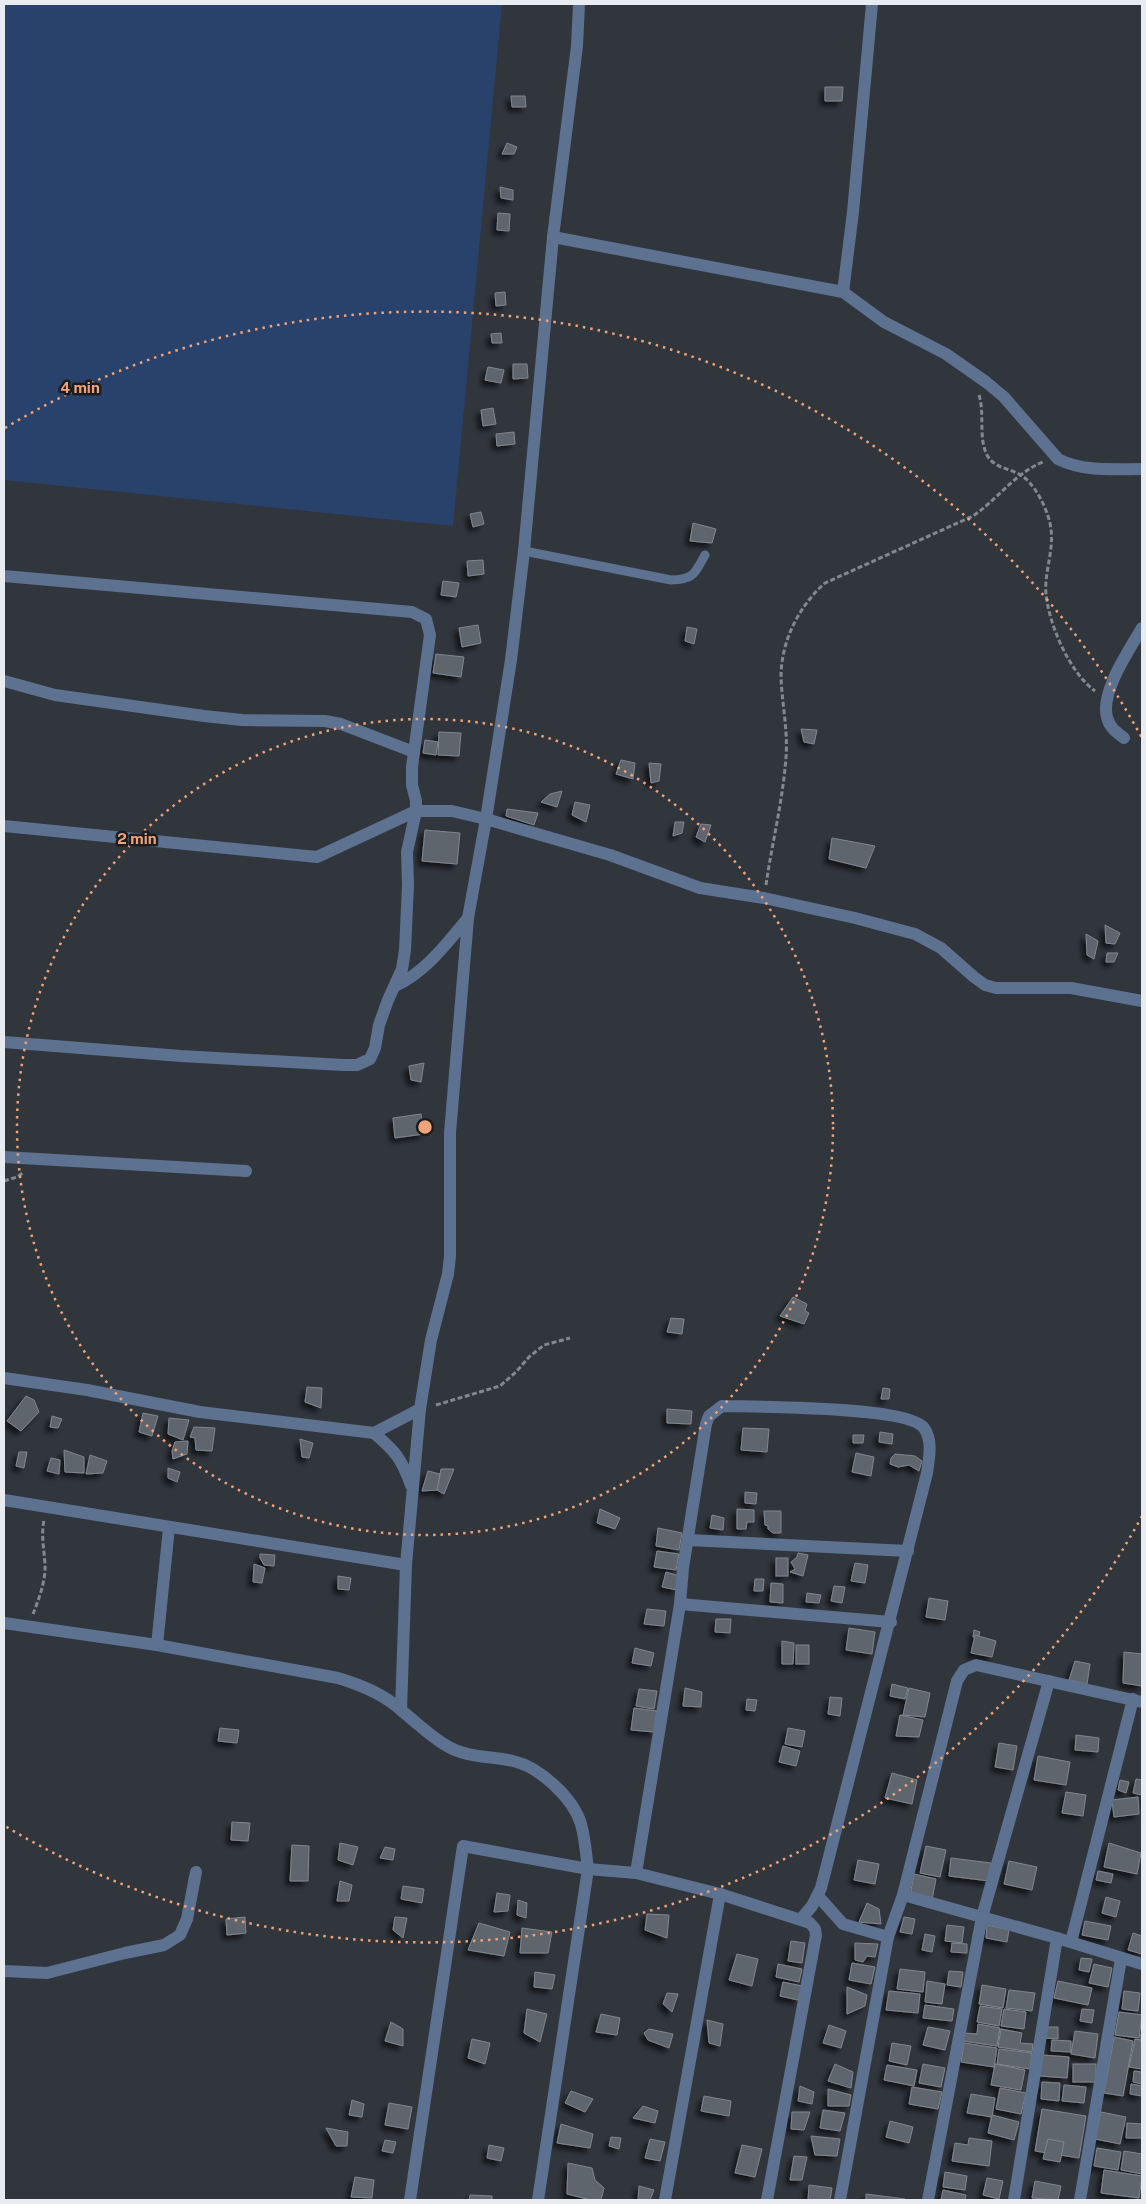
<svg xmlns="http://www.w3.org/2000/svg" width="1146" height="2204" font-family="'Public Sans',sans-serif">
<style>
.green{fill:#29426b}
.building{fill:#5f656d;stroke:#80868e;filter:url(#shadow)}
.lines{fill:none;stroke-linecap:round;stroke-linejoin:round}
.path{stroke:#84888e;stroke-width:3;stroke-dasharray:5 2.5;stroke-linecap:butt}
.lane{stroke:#5d7191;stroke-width:9}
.street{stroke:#5d7191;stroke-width:12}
.ring{fill:none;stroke:#f0a378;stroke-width:2.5;stroke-dasharray:2.5 5}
.centre{fill:#f0a378;stroke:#1b1d20;stroke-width:2.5}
.ring-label{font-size:15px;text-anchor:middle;font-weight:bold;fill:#f0a378;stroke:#1b1d20;stroke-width:5;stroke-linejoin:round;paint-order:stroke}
</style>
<defs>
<filter id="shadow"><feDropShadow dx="-4.5" dy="4.5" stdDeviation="2.5" flood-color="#0009"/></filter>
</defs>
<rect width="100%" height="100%" fill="#31363d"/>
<path class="green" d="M4,4H502L453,526L4,480Z"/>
<g class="building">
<path d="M825,87H843L842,101H825Z"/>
<path d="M511,96H525L526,107H512Z"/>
<path d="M507,143L517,147L514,154H502Z"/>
<path d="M500,187L513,190V200L501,198Z"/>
<path d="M498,213L510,214L509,231L497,230Z"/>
<path d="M505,292L506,305L496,306L495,293Z"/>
<path d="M501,333L502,343H492L491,334Z"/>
<path d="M513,364H527L528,378L513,379Z"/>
<path d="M488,367L504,370L501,383L485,380Z"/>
<path d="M493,408L496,424L483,426L481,410Z"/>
<path d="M514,432L515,444L497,446L496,434Z"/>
<path d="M481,512L484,524L473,527L470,514Z"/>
<path d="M693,523L716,529L712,543L690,541Z"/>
<path d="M483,560L484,574L468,576L467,561Z"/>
<path d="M443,581L459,583L456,597L441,595Z"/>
<path d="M478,625L481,643L462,647L459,628Z"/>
<path d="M687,627L697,629L694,644L685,641Z"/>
<path d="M436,654L464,657L461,677L433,673Z"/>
<path d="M801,729L817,730L814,744L804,742Z"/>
<path d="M439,732L461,733L459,756L438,755Z"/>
<path d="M425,740L438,742L436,755L423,753Z"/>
<path d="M621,760L635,763L633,779L616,774Z"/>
<path d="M649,763L661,764L659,781L651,783Z"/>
<path d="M562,791L557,807L541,802L550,794Z"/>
<path d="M575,802L590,805L586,822L572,815Z"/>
<path d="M507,809L538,813L534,825L506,816Z"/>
<path d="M675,822H684L682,833L673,836Z"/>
<path d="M701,824L711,825L705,842L696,837Z"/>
<path d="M425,830L460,833L457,864L422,861Z"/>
<path d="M832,838L875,846L866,868L829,859Z"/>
<path d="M1105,925L1120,933L1115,944L1106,943Z"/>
<path d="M1086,934L1098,941L1094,959L1087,955Z"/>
<path d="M1107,953H1118L1114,962H1106Z"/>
<path d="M424,1063L421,1082L411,1080L409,1066Z"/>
<path d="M421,1114L424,1134L395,1138L393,1118Z"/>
<path d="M793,1297L807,1304L805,1311L809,1313L804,1324L780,1316Z"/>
<path d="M671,1318L684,1319L682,1334L667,1332Z"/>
<path d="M307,1387L322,1388L321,1408L305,1402Z"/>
<path d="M883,1388L890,1389L889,1399H881Z"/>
<path d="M26,1396L34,1400L39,1412L21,1431L7,1421Z"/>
<path d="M667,1409L692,1411L691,1424L667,1423Z"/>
<path d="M143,1413L158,1416L152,1436L139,1432Z"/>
<path d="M52,1416L62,1419L58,1428L50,1427Z"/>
<path d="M169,1418L189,1420L183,1440L168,1434Z"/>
<path d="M194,1427L215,1428L212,1451L196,1450L195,1438L190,1437Z"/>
<path d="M743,1428L769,1429L767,1452L741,1450Z"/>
<path d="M880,1432L893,1434L892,1444L879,1442Z"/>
<path d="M853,1435H864L863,1443H853Z"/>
<path d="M300,1439L313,1443L309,1458L302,1457Z"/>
<path d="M188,1441L187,1454L173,1459L172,1451L175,1442Z"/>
<path d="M64,1450L84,1457V1473L65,1472Z"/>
<path d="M19,1452H27L24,1468L16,1466Z"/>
<path d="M856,1453L874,1457L871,1476L852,1472Z"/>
<path d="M895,1454L915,1456L922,1461L919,1471L909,1465L898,1467L890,1464L891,1458Z"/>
<path d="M90,1455L107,1461L103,1473L86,1474Z"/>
<path d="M51,1458L60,1460L59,1474L47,1471Z"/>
<path d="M168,1468L180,1472L177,1482L168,1478Z"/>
<path d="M441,1469H454L444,1494L437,1490Z"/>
<path d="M428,1471L440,1474L437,1490L422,1491Z"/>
<path d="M745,1492L757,1493L756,1504L745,1503Z"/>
<path d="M600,1509L620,1518L615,1529L597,1523Z"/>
<path d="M737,1509L754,1510V1522H747L746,1529H737Z"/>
<path d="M764,1511H781V1533H773L768,1529V1526L765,1525Z"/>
<path d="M712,1515L724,1518L723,1530L710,1528Z"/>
<path d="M658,1528L682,1533L679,1550L656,1546Z"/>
<path d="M657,1551L679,1554L676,1570L654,1567Z"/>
<path d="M798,1553L808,1555L803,1576L790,1572L795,1569L791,1562L797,1557Z"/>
<path d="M260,1554L275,1555L274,1566L264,1565L260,1558Z"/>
<rect x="776" y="1558" width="12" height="18"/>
<path d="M855,1563L868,1565L865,1583L851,1581Z"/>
<path d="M254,1564L265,1568L262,1583L253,1582Z"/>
<path d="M666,1572L680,1576L677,1590L662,1587Z"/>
<path d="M338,1576L351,1578L349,1590L338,1589Z"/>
<path d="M755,1579H764L763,1591H754Z"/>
<path d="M771,1583L783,1584V1603L770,1602Z"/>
<path d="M834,1586L845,1587L842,1603L831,1601Z"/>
<path d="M807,1593L821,1595L819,1603L806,1602Z"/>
<path d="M929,1598L948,1601L945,1620L926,1617Z"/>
<path d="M647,1609L666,1611L664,1626L644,1624Z"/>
<path d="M716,1619H731L730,1633L715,1632Z"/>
<path d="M849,1628L875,1632L872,1654L846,1650Z"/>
<path d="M974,1630L980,1632L978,1638L973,1637Z"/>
<path d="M975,1635L996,1641L992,1657L971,1653Z"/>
<path d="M782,1641L794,1643L793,1664H782Z"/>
<rect x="796" y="1645" width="13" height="19"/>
<path d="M635,1648L654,1653L651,1666L632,1663Z"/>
<path d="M1124,1652L1142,1654V1686L1123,1683Z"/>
<path d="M1075,1661L1090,1664L1087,1684L1069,1680Z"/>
<path d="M892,1684L908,1688L905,1699L890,1696Z"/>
<path d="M685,1688L702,1692L701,1707L683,1706Z"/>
<path d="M909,1688L930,1693L925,1717L903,1715Z"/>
<path d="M639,1689L657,1691L654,1709L636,1706Z"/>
<path d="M830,1697L842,1698L840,1716L828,1714Z"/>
<path d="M747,1699L757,1700L755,1711L746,1710Z"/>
<path d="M634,1708L657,1711L654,1732L631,1730Z"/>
<path d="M900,1715L923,1720L919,1737L896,1736Z"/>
<path d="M220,1728L239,1730L237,1743L218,1741Z"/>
<path d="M788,1728L805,1731L802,1747L785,1744Z"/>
<path d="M1076,1735L1099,1738L1098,1752L1075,1750Z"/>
<path d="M999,1743L1017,1746L1013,1770L995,1767Z"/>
<path d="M783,1746L800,1751L796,1766L779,1762Z"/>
<path d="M1038,1756L1070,1762L1066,1785L1034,1780Z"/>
<path d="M892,1773L917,1780L912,1804L885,1798Z"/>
<path d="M1136,1779L1142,1780V1795L1133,1793Z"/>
<path d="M1120,1780L1129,1782L1126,1793L1118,1790Z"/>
<path d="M1066,1792L1086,1795L1083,1816L1062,1813Z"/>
<path d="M1138,1797L1139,1814L1114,1817L1112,1800Z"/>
<path d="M232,1822L250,1823L248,1841L231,1840Z"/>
<path d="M340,1843L358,1847L353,1865L338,1860Z"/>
<path d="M1109,1843L1141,1853L1137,1874L1104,1867Z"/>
<path d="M292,1845L309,1846L308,1881H290Z"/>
<path d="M926,1846L946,1850L940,1877L920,1873Z"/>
<path d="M385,1847L395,1849L393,1860L380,1858Z"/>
<path d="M951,1858L991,1863L989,1881L949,1876Z"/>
<path d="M858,1860L879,1864L875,1884L854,1880Z"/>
<path d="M1009,1861L1037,1867L1032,1890L1004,1884Z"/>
<path d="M1098,1871L1113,1874L1111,1883L1096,1880Z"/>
<path d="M914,1874L936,1879L932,1900L910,1896Z"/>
<path d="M340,1881L352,1885L349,1901H337Z"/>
<path d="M403,1886L424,1889L422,1903L401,1899Z"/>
<path d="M497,1893L510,1895L508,1911L494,1912Z"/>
<path d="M1106,1897L1120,1901L1116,1917L1102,1913Z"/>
<path d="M518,1900L527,1903L526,1918L517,1915Z"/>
<path d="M867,1903L879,1909L881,1924L859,1922Z"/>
<path d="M647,1914L669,1915L667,1938L645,1930Z"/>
<path d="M245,1917L246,1933L227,1935L226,1919Z"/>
<path d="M395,1917L407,1918L403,1938L393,1930Z"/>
<path d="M904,1917L915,1919L912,1934L900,1932Z"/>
<path d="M1085,1921L1111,1926L1108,1940L1082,1935Z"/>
<path d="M479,1923L510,1932L504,1956L468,1950Z"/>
<path d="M947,1925L964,1927L962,1943L945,1941Z"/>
<path d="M987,1925L1009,1930L1007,1942L986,1938Z"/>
<path d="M522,1928L552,1932L548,1953H520Z"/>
<path d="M1133,1933L1142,1936V1954L1128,1950Z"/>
<path d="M925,1934L935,1936L932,1952L922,1950Z"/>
<path d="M791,1941L805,1943L802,1963L788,1961Z"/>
<path d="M855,1943L878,1944L875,1957L867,1956L863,1962L855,1960Z"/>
<path d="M952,1943L967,1944V1953L951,1952Z"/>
<path d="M737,1954L758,1959L752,1986L729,1980Z"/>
<path d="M1081,1958L1092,1959L1089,1972L1079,1970Z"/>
<path d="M852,1963L875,1967L871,1984L849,1980Z"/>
<path d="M778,1964L802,1969L799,1982L776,1977Z"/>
<path d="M1094,1964L1112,1968L1108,1987L1089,1983Z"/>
<path d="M900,1969L925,1972L923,1992L897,1989Z"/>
<path d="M949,1971L963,1972L961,1987L947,1985Z"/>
<path d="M535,1972L555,1975L552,1989L534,1987Z"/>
<path d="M927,1981L945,1984L942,2004L925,2002Z"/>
<path d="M1058,1981L1092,1988L1088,2005L1054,1998Z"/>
<path d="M783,1982L802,1986L798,2000L780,1996Z"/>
<path d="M982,1985L1006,1989L1003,2008L979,2004Z"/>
<path d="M847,1987L867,1995L865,2006L847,2014Z"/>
<path d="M1009,1990L1035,1993L1032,2011L1006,2008Z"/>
<path d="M889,1991L920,1994L918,2013L886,2010Z"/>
<path d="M1124,1991L1140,1993L1138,2011L1122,2009Z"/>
<path d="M667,1993L678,1994L672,2012L663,2004Z"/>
<path d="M925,2005L954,2009L952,2021L923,2018Z"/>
<path d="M980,2006L1002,2009L999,2026L977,2022Z"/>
<path d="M527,2009L547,2014L540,2042L524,2033Z"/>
<path d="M1004,2009L1026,2012L1024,2029L1001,2026Z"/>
<path d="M1082,2009L1094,2010L1092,2023L1080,2021Z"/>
<path d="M1119,2012L1142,2015L1139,2038L1115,2035Z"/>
<path d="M601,2014L620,2018L617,2035L596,2032Z"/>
<path d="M707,2020L723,2024L720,2046L709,2043Z"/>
<path d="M391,2022L403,2029V2046L385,2041Z"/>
<path d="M978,2024L1000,2028L997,2046L963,2041L964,2033L977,2034Z"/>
<path d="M829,2025L846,2031L841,2048L823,2043Z"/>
<path d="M928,2027L950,2031L945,2050L923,2045Z"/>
<path d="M1045,2027H1058V2039L1044,2038Z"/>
<path d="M649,2029L673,2034L669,2048L648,2040L644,2033Z"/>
<path d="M1001,2029L1022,2033L1020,2043L1033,2044L1032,2052L998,2047Z"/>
<path d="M1075,2031L1098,2034L1095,2058L1071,2054Z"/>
<path d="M1141,2034L1142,2069L1129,2067L1135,2039L1141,2040Z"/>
<path d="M1114,2037L1133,2041L1123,2096L1104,2093Z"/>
<path d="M472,2039L490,2043L485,2064L468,2058Z"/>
<path d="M1052,2040L1071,2041V2052L1051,2051Z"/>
<path d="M892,2043L911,2046L907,2065L889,2061Z"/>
<path d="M964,2043L997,2048L994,2067L961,2062Z"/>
<path d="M999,2049L1032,2053L1030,2069L997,2064Z"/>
<path d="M1042,2055L1069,2057L1067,2078L1040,2076Z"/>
<path d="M835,2064L853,2072L851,2088L828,2081Z"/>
<path d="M923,2064L945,2068L941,2087L919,2083Z"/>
<path d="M995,2064L1025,2070L1021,2090L991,2085Z"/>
<rect x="1073" y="2064" width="23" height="18"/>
<path d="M887,2065L917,2070L914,2086L884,2080Z"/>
<path d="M1134,2071L1142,2072V2084L1133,2082Z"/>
<path d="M1042,2082L1060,2083L1059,2101L1041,2099Z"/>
<path d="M1131,2084L1142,2086V2096L1130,2094Z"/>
<path d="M1064,2085L1086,2087L1084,2103L1062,2101Z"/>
<path d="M800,2086L814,2092L812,2104L798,2101Z"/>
<path d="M912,2087L942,2092L938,2109L909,2104Z"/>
<path d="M1000,2088L1026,2093L1021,2114L996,2109Z"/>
<path d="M828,2089L851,2095L849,2106H828Z"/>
<path d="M571,2091L593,2099L585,2112L565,2103Z"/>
<path d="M971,2094L995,2098L992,2117L967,2113Z"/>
<path d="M704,2096L731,2101L729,2116L701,2111Z"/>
<path d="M352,2100L364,2104L362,2117L349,2115Z"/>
<path d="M389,2103L412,2107L408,2129L385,2125Z"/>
<path d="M643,2106L658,2111L655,2123L633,2118Z"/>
<path d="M1042,2109L1086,2116L1079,2158L1035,2151Z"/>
<path d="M823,2110L845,2113L840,2131L820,2128Z"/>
<path d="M792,2112H810L804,2130L791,2129Z"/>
<path d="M1101,2112L1126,2117L1120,2144L1095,2139Z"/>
<path d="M992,2115L1019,2122L1014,2140L988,2133Z"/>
<path d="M890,2121L913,2127L909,2143L886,2137Z"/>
<path d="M1127,2123L1142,2124V2138H1126Z"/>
<path d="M561,2124L593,2134L590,2148L557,2143Z"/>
<path d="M326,2128L348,2132L347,2146H336Z"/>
<path d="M811,2136L840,2139L837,2156L815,2155Z"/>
<path d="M611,2137L621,2138L619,2149L609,2146Z"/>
<path d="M969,2138L992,2141L989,2166L952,2161L955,2143L968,2145Z"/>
<path d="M650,2139L665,2142L660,2161L645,2158Z"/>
<path d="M1048,2139L1064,2142L1060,2162L1043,2159Z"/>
<path d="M385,2140L396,2142L393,2153L382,2151Z"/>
<path d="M489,2145L504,2148L501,2161L487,2158Z"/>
<path d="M742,2145L762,2149L755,2177L735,2173Z"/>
<path d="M1097,2148L1121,2152L1118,2170L1094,2166Z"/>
<path d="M1124,2151L1142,2154V2174L1121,2170Z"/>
<path d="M794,2156L807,2157L802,2180H790Z"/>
<path d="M568,2163L592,2168L595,2180L604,2188L601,2200H591L567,2194Z"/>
<path d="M1104,2170L1142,2176L1139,2198L1101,2193Z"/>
<path d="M945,2172L967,2176L965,2190L943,2187Z"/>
<path d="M355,2177L374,2180L372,2198L351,2197Z"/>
<path d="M987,2178L1003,2181L999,2199L983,2195Z"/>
<path d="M1035,2181L1061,2186L1058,2200L1032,2198Z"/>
<path d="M809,2185L832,2188L830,2200H808Z"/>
<path d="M639,2186L654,2190L650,2200H638Z"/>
<path d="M943,2190L966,2195L965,2200H941Z"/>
<path d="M866,2194L905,2199V2200H866Z"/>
<path d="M470,2195L492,2196V2200H469Z"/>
</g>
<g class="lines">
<g class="path">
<path d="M979,395C985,414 978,437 987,455C994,468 1008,468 1019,474C1035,482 1049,512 1051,529C1054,551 1044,573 1046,594C1049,625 1070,673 1095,691"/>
<path d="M766,885C772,843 783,800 786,757C788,730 782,704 781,677C781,641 799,606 825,583L973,516C998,499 1015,473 1043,462"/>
<path d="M4,1181L17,1177L24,1172"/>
<path d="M436,1405L500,1386L516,1372L529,1357L544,1345L570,1338"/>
<path d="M33,1614C39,1599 46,1580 45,1564C44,1549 41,1535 44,1520"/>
</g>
<path class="lane" d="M524,551L671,580C694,580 695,573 705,555"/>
<g class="street">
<path d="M579,4L577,46L553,237L524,551L511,660L486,819L610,855L700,888L764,898L855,918L915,934L941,948L974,977L985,985L996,988H1071L1142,1001"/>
<path d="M553,237L843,292L884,322L946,354L986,382L1004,397L1058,459C1083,472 1114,469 1142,469"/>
<path d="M843,292L853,212L872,4"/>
<path d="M4,576L412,612L426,619L430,635L412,767V785L416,801V811L407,852L408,885L405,950L402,969L388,1000L379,1025L375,1048L370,1059L357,1065H343L181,1056L4,1042"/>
<path d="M4,681L55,695L204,716L242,720L325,721L341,724L414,752"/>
<path d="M1124,738C1116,732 1109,727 1107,717C1100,692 1130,649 1142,628"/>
<path d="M4,826L317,857L416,811H452L486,819L468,918L450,1133V1256L448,1274L431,1340L420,1409L406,1565L401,1710"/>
<path d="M395,986C426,972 447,943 468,918"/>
<path d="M4,1157L246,1171"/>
<path d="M4,1378L87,1390L200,1412L374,1433L420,1409"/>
<path d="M374,1433C396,1452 401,1458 411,1485"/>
<path d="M4,1500L406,1565"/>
<path d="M689,1540L908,1551"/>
<path d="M680,1604L891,1622"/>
<path d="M4,1623L157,1645L338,1678C361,1685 384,1694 402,1711C417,1723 430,1736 447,1746C467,1758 491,1756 513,1761C540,1767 573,1798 581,1824C585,1838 586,1854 588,1869L538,2200"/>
<path d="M157,1645L169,1528"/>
<path d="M636,1873L680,1604L683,1568L706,1424L709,1416L722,1406C756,1407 908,1406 924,1428C933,1440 929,1459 927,1473L821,1888L812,1906L801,1919"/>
<path d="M903,1895L1057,1938L1142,1964"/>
<path d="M818,1896L843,1924L888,1937"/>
<path d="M1071,1942L1133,1699"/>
<path d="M4,1971L47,1973L125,1953L164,1945L180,1935L187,1919L196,1872"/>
<path d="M410,2200L463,1846L588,1869L636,1873L720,1894L810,1923L815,1929L816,1935L767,2200"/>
<path d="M665,2200L720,1894"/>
<path d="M840,2200L888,1937L903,1895L957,1681L964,1670L976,1665L1142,1702"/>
<path d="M928,2200L982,1917L1049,1681"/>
<path d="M1014,2200L1057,1938"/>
<path d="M1080,2200L1121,1959"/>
</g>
</g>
<g class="ring">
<circle cx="425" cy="1127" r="408"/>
<path d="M1142 1516A816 816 0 0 1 5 1826M5 428A816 816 0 0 1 1142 738"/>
</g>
<circle cx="425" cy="1127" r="8" class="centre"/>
<g class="ring-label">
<text x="80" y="393">4 min</text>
<text x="137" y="844">2 min</text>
</g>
<rect width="1146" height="2204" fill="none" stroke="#e8ebf0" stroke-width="10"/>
</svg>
